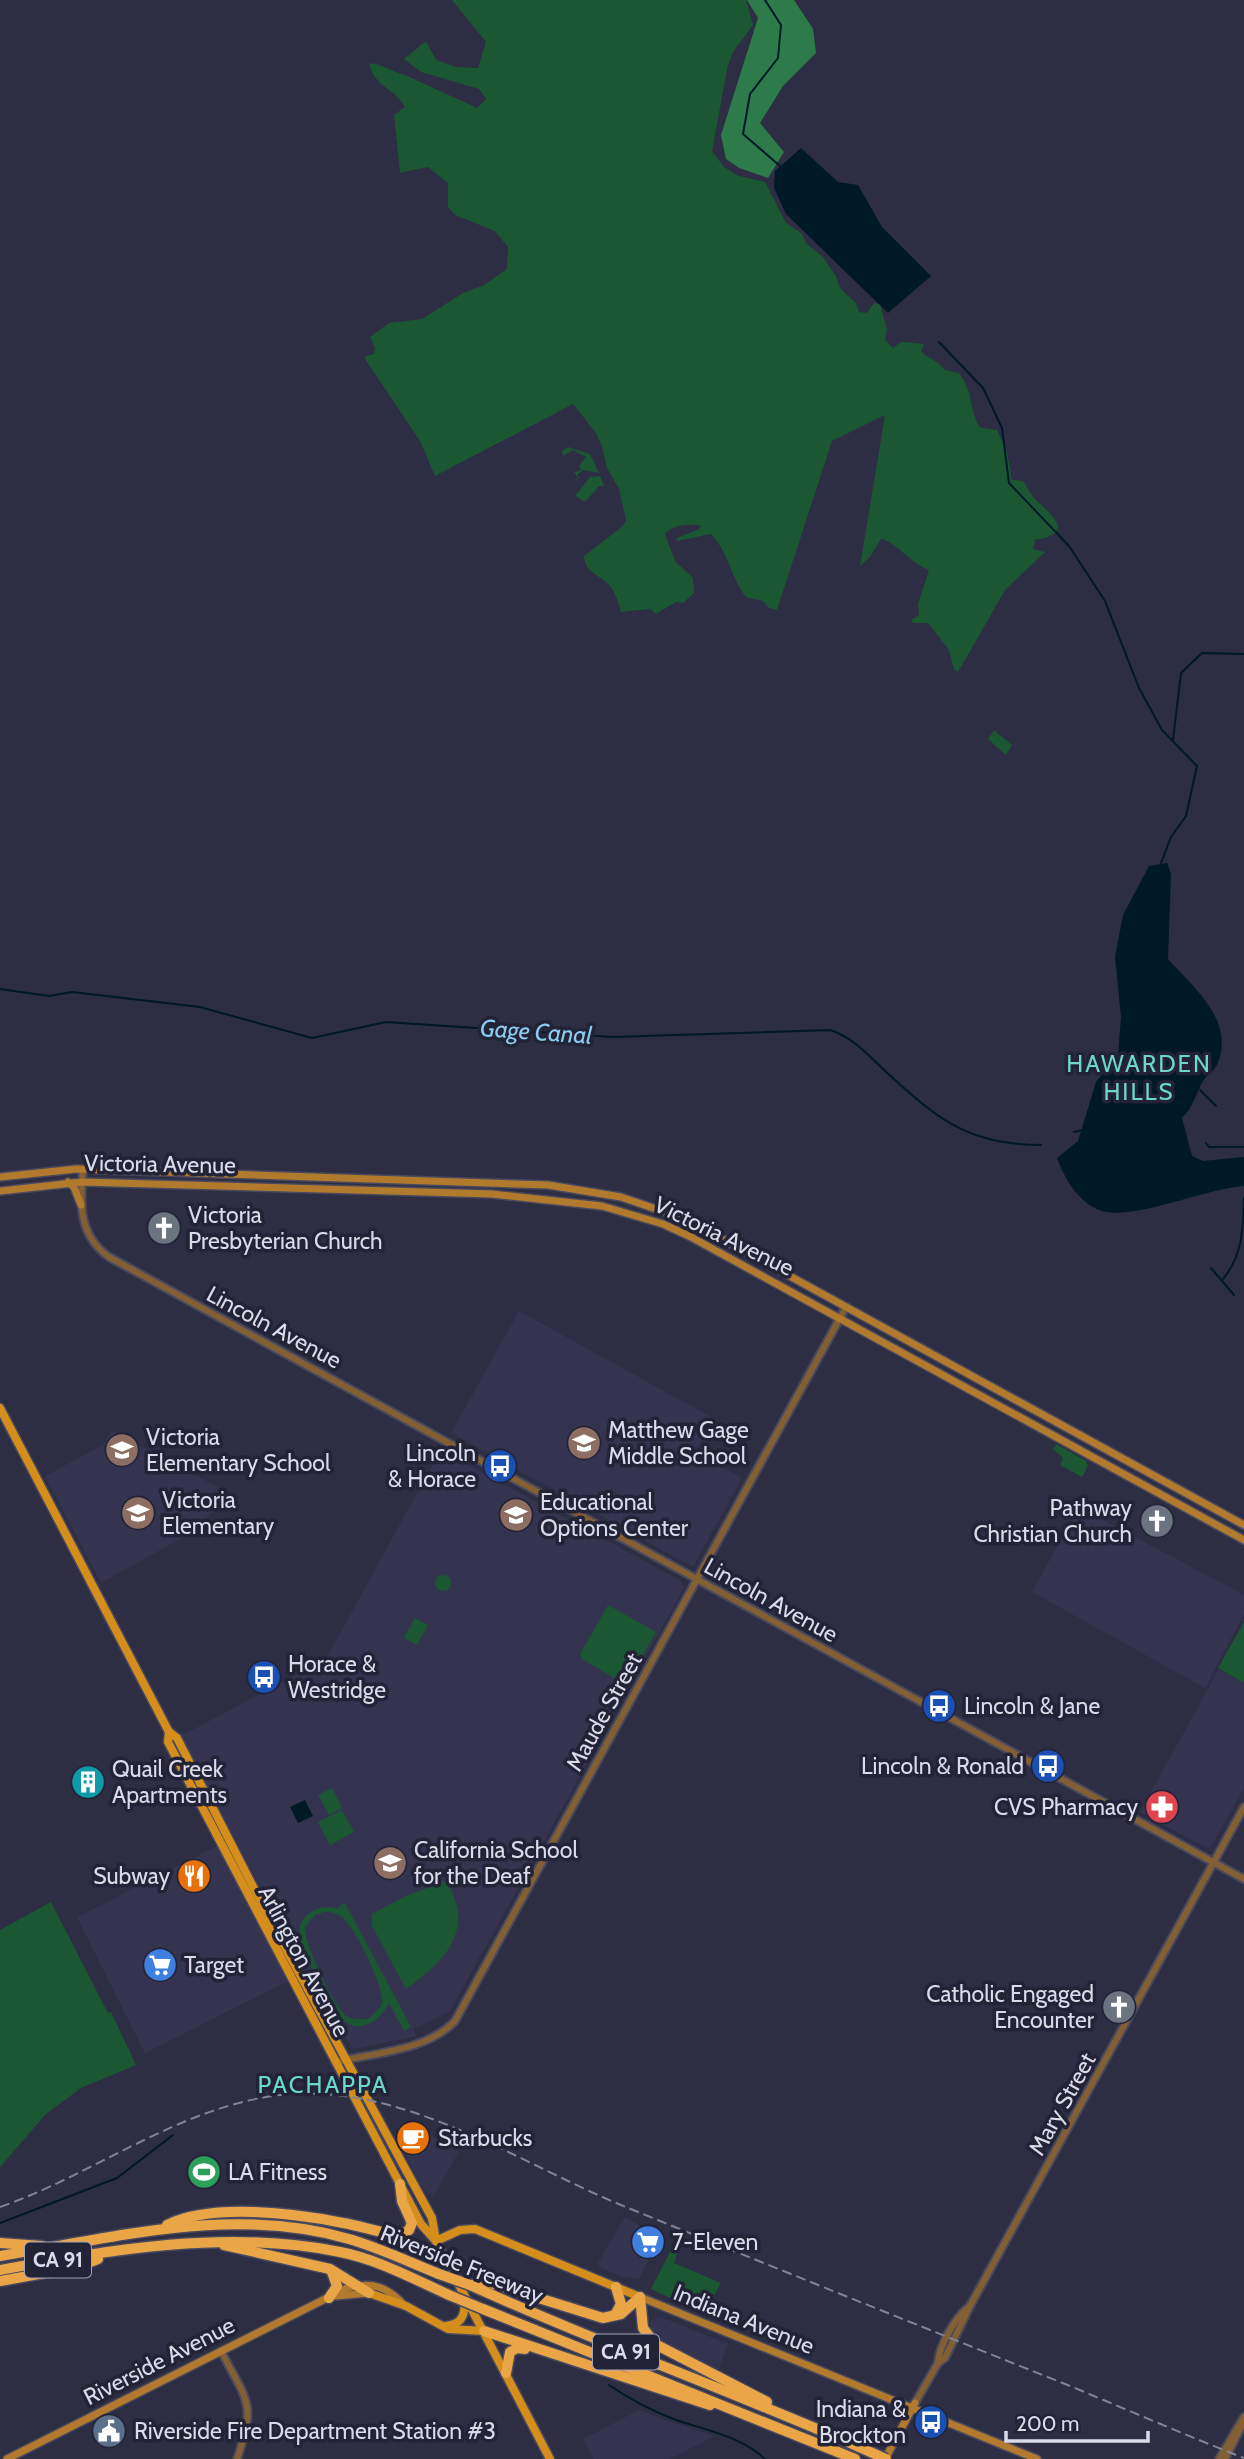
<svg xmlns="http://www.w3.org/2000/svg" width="1244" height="2459" font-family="Cabin,sans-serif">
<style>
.built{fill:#343450}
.green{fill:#1b5732;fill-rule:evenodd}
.forest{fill:#2d7b4a}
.water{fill:#001927}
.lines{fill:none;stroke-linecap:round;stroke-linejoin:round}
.stream{stroke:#001927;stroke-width:2}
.tertiary-casing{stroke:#49495e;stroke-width:10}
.secondary-casing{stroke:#49495e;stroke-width:10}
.primary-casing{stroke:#49495e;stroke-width:11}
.motorway-casing{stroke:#49495e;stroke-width:13}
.tertiary{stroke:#836033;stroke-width:6}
.secondary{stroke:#b27a2c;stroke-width:7}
.primary{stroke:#d58e1b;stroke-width:8}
.motorway{stroke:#eaa547;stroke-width:10}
.rail{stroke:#828395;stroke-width:2;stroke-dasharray:10 5;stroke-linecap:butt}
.motorway-bridge-casing{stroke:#49495e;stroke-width:13;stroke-linecap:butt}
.motorway-bridge{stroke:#eaa547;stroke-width:10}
.labels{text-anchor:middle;stroke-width:7;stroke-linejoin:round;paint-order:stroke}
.shield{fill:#232338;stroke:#a3a4b4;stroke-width:2}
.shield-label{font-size:21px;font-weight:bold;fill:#dadbe9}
.street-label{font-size:23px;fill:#dadbe9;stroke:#232338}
.poi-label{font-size:23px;fill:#dadbe9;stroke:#232338;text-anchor:start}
.water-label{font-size:24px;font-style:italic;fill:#8cccf1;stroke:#232338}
.neighbourhood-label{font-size:24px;letter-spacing:2px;fill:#6cd7ce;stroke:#232338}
</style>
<rect width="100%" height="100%" fill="#2d2d43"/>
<g class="built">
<path d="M519,1311L713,1418L695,1452L742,1478L693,1567L451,1433Z"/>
<path d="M112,1431L231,1494L191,1533L101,1583L45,1476L103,1445Z"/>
<path d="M445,1452L681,1581L684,1588L450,2011L414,2029L416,2036L414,2037L353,2049L315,1990L181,1736L326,1659L439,1453Z"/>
<path d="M1079,1507L1244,1595V1614L1205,1688L1032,1592Z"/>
<path d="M1219,1669L1244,1683V1788L1211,1846L1207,1848L1140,1812Z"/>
<path d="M217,1846L288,1981L145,2053L77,1917Z"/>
<path d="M407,2126L461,2148L433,2197L423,2189L399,2143L397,2131Z"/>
<path d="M625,2217L660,2238L640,2277L635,2279L620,2276L601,2268L598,2263Z"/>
<path d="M661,2317L728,2344L718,2371L657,2342L649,2321Z"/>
<path d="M639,2410L671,2422L714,2436L670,2459H593L583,2439Z"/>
</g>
<g class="green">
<path d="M452,0H746L753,25L733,52L728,65L712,151L724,167L739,176L765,182L786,223L801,233L807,244L822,256L836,276L840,288L856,303L859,312L867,313L874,303L880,304L887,329L885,340L893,348L901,342L924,344L921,351C928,359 938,360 945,370L959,373C972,389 970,409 979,427L997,430L1007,452L1012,480L1023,481C1027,487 1031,495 1036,500C1054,517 1075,533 1035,540L1033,549L1045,552L1005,590L958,672L954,670L949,650L928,623H913L911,620L919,615L918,604L929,570C911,564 895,541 881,539L870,557L860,566L885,415L832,441L777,610L769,608L763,601L746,597C730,576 730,555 711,534L677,541V538L699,529L701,526C690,523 672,525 665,534L675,561L693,578L694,593L683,603L676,602L656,614L650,609L621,612C619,604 615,592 610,586C600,575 585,573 584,556L623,526L626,520L619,489L607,468L602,447L596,433L573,404L435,476L420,441L365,359L366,356L374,354L375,348L370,337L389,323L422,319L463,293L484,285L507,269L508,247L495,231L455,215L448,207V183L428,167L400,173L394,115L405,107C395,88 373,86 369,63C384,64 391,72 405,75L477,108L486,99L479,89L421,72L404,59L426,41L436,60L456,67L478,68L486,42Z"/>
<path d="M568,447L590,454L599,473L583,470L577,475L579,478L572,484L578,478L574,472L581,470L579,466L586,457L573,450L563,456L562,451Z"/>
<path d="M600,476L604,486H599L585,502L575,496L590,477Z"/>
<path d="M994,730L1012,745L1006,755L988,739Z"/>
<path d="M1056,1444L1086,1461L1088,1466L1082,1477L1060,1465L1063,1458L1053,1449Z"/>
<circle cx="443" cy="1583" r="8"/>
<path d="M608,1605L656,1632L626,1685L582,1659L580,1654Z"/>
<path d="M415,1618L428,1625L417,1645L404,1638Z"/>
<path d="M1244,1622V1683L1218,1668Z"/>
<path d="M332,1788L342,1808L329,1815L318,1795Z"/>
<path d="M342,1810L354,1832L330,1845L318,1822Z"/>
<path d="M446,1881C476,1930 445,1961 406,1989L372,1926V1914L406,1896Z"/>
<path d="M51,1902L108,2013L111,2012L136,2065L81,2088L46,2114L0,2167V1930Z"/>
<path d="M345,1903L411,2027L404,2031L389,2003C381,2020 359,2036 342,2019C331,2009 324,1989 317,1976C311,1965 300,1951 299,1937C297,1915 320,1902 339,1909V1906ZM324,1912C331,1912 339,1913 344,1919C357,1932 385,1988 382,2005L370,2018C363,2020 355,2020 348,2017C335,2010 303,1941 305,1927L315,1915Z"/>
<path d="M675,2242L680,2245L674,2263L721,2283L704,2314L651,2289Z"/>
</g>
<path class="forest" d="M747,0H794L813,29L816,53L783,86L760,123L784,152L768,178L739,168L726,159L721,135L758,18Z"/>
<g class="water">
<path d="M801,148L838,182L858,185L882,227L931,276L888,313L786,214L774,188L775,171Z"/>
<path d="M1167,863L1171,874L1168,959C1194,988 1236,1021 1217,1065C1214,1071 1207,1074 1203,1081C1195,1095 1194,1106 1182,1118L1192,1156L1203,1161L1244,1157V1186C1205,1189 1139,1218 1106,1212C1081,1207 1065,1180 1057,1158L1078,1141L1096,1082L1118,1055L1121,1017L1115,957L1123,915L1149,866Z"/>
<path d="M305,1800L313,1816L298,1823L290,1807Z"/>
</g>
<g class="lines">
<g class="stream">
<path d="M765,0L781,25L778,58L750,94L743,134L780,166"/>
<path d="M939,342L983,388L1002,428L1009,483L1069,546L1105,601L1139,688L1162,730L1197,766L1186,816L1171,837L1161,863"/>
<path d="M1173,740L1181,673L1202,653L1244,654"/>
<path d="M0,989L49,996L72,992L200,1007L312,1038L386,1022L613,1037L830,1030C852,1037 866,1053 882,1068C935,1117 966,1145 1041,1145"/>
<path d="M1200,1090L1216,1106"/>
<path d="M1074,1132L1083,1130"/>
<path d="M1206,1143L1209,1147H1244"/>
<path d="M1211,1268L1234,1295"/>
<path d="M1223,1279C1243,1255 1243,1228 1244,1198"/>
<path d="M0,2223L117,2178L173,2135"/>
<path d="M609,2385C631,2400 652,2411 676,2420C706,2430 742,2437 765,2459"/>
</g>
<g class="tertiary-casing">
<g id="tertiary">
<path d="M83,1169C80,1203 78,1235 109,1257L1244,1879"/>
<path d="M335,2062C373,2053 427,2051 455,2021L846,1307"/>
<path d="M221,2351C247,2402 257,2402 237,2459"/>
<path d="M938,2363C939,2345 956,2316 970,2306L1244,1807"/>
<path d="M915,2403L938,2363L945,2358L970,2306"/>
<path d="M1219,2459L1244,2417"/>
<path d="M1225,2459L1244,2421"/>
</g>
</g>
<g class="secondary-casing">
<g id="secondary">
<path d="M0,1177L76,1169L548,1185L621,1197L682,1218L713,1234L1244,1525"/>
<path d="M68,1182L74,1187L81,1205"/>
<path d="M0,1191L82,1182L492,1194L602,1206L663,1224L691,1237L1244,1540"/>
<path d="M336,2296L369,2293"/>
<path d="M640,2297L1037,2459"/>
<path d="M7,2459L347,2288C372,2281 388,2287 405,2306"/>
<path d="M885,2459L915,2403"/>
</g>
</g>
<g class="primary-casing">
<g id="primary">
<path d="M0,1408L169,1732L177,1738L268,1916L432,2218L436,2241"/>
<path d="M169,1732L168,1742L400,2184L421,2224L436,2241L550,2459"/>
<path d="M436,2241L460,2230L475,2229L640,2297"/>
<path d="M369,2293L406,2306L448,2329L484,2331"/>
<path d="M446,2326C464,2324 465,2313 465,2298"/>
</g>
</g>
<g class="motorway-casing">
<g id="motorway">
<path d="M167,2225C211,2203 294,2213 343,2223C362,2226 382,2234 401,2235L409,2230L412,2223L402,2201L400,2184"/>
<path d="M0,2243L42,2246"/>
<path d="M224,2245L330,2269L369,2293"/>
<path d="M0,2256C115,2238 233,2205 349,2239C380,2248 409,2262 439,2274"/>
<path d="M0,2270C111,2250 227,2229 340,2252C377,2259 414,2279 449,2295"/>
<path d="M0,2281L77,2267L98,2259"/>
<path d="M470,2285C604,2346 743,2395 877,2455"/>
<path d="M472,2285L487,2282L603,2318L621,2314L640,2297"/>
<path d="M640,2297L643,2328L655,2344L767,2402"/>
<path d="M329,2298L337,2286L332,2272"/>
<path d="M483,2309L855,2459"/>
<path d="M615,2315L621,2304L616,2287"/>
<path d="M484,2331L710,2405"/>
<path d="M506,2373L510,2352L517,2348L525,2349"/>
</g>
</g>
<use href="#tertiary" class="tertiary"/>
<use href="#secondary" class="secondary"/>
<use href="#primary" class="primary"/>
<use href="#motorway" class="motorway"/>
<path class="rail" d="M0,2207C95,2174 179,2107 280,2095C402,2082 513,2160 621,2205C770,2266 920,2326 1070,2386C1128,2410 1185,2435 1244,2458"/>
<g class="motorway-bridge-casing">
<g id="motorway-bridge">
<path d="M439,2274L470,2285"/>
<path d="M449,2295L483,2309"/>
<path d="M877,2455L886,2459"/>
</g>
</g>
<use href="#motorway-bridge" class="motorway-bridge"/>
</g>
<defs>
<g id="church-disc" transform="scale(1.75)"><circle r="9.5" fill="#6b7280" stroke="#232338"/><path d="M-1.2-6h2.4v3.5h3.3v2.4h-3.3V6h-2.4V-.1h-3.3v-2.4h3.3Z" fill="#fff"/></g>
<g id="school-disc" transform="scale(1.75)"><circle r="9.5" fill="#8d6e63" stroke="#232338"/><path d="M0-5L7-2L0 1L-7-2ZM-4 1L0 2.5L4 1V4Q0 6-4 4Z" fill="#fff"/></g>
<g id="bus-disc" transform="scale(1.75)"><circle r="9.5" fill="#1a4fb4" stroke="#232338"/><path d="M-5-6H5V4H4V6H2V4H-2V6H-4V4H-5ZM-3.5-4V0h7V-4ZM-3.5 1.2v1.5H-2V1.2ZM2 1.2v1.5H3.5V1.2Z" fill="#fff"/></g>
<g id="building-disc" transform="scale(1.75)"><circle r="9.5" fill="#0f9aa8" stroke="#232338"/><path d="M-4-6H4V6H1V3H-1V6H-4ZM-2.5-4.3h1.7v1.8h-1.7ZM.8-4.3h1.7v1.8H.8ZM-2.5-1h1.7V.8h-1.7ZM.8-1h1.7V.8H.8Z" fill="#fff"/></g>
<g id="pharmacy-disc" transform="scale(1.75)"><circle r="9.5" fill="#e0444e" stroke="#232338"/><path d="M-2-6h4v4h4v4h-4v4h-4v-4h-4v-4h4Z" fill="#fff"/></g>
<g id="restaurant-disc" transform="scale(1.75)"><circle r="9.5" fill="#e8710a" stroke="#232338"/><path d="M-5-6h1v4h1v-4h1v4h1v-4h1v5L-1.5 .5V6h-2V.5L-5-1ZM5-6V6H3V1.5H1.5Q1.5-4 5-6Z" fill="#fff"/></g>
<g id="supermarket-disc" transform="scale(1.75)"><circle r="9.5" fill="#3f7fe0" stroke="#232338"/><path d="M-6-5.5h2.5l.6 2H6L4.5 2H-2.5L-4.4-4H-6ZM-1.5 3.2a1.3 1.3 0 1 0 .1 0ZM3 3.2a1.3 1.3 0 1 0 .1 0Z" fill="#fff"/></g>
<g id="cafe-disc" transform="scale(1.75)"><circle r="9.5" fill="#e8710a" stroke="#232338"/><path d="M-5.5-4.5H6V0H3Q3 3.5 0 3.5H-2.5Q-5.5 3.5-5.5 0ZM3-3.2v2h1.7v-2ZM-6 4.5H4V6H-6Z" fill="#fff"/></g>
<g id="stadium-disc" transform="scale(1.75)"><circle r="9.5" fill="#2e9e5b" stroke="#232338"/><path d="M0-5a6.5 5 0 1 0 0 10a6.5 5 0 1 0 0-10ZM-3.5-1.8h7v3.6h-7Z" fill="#fff"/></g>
<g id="civic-disc" transform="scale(1.75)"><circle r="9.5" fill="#5c6f8a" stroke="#232338"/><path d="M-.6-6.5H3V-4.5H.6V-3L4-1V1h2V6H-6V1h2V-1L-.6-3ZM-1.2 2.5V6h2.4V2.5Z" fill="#fff"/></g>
</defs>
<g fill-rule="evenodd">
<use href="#church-disc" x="164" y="1228"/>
<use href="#school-disc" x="584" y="1443"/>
<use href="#school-disc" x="122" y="1450"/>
<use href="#bus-disc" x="500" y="1466"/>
<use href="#school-disc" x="138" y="1513"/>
<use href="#school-disc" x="516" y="1515"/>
<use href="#church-disc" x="1157" y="1521"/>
<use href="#bus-disc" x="264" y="1677"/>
<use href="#bus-disc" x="939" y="1706"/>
<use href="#bus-disc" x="1048" y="1766"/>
<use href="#building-disc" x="88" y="1782"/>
<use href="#pharmacy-disc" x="1162" y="1807"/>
<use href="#school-disc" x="390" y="1863"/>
<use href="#restaurant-disc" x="194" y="1876"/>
<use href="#supermarket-disc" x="160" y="1965"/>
<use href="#church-disc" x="1119" y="2007"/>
<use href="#cafe-disc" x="413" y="2138"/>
<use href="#stadium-disc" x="204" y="2172"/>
<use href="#supermarket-disc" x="648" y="2242"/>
<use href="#bus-disc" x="931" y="2422"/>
<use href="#civic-disc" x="109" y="2431"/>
</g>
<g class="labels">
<g class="shield">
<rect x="25" y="2242.5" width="66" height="35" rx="5"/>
<rect x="593" y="2334.5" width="66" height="35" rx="5"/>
</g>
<g class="shield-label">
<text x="58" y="2267">CA 91</text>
<text x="626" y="2359">CA 91</text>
</g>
<g class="street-label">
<text transform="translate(160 1164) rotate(1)" y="8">Victoria Avenue</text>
<text transform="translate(724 1236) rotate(26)" y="8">Victoria Avenue</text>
<text transform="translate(274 1327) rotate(28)" y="8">Lincoln Avenue</text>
<text transform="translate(771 1600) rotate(29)" y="8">Lincoln Avenue</text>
<text transform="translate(604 1712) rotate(-61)" y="8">Maude Street</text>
<text transform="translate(304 1961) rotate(62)" y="8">Arlington Avenue</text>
<text transform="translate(1062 2104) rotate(-61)" y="8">Mary Street</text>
<text transform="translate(462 2264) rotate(22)" y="8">Riverside Freeway</text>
<text transform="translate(744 2319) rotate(22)" y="8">Indiana Avenue</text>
<text transform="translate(159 2361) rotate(-27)" y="8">Riverside Avenue</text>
</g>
<g class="poi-label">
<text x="188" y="1223">Victoria<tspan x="188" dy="26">Presbyterian Church</tspan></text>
<text x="608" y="1438">Matthew Gage<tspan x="608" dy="26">Middle School</tspan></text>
<text x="146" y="1445">Victoria<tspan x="146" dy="26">Elementary School</tspan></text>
<text x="476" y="1461" text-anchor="end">Lincoln<tspan x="476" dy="26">&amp; Horace</tspan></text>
<text x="162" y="1508">Victoria<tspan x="162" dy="26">Elementary</tspan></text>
<text x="540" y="1510">Educational<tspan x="540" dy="26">Options Center</tspan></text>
<text x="1132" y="1516" text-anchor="end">Pathway<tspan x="1132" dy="26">Christian Church</tspan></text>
<text x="288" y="1672">Horace &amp;<tspan x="288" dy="26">Westridge</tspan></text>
<text x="964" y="1714">Lincoln &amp; Jane</text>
<text x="1024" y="1774" text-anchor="end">Lincoln &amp; Ronald</text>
<text x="112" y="1777">Quail Creek<tspan x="112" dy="26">Apartments</tspan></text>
<text x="1138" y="1815" text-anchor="end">CVS Pharmacy</text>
<text x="414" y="1858">California School<tspan x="414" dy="26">for the Deaf</tspan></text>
<text x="170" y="1884" text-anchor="end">Subway</text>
<text x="184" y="1973">Target</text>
<text x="1094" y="2002" text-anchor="end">Catholic Engaged<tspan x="1094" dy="26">Encounter</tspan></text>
<text x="438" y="2146">Starbucks</text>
<text x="228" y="2180">LA Fitness</text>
<text x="672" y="2250">7-Eleven</text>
<text x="906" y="2417" text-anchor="end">Indiana &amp;<tspan x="906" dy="26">Brockton</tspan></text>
<text x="134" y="2439">Riverside Fire Department Station #3</text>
</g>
<g class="water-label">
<text transform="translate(536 1032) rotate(4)" y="8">Gage Canal</text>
</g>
<g class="neighbourhood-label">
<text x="1139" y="1072">HAWARDEN<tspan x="1139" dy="28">HILLS</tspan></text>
<text x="323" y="2093">PACHAPPA</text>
</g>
</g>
<path d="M1006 2431v10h142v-10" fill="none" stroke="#dadbe9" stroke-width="3.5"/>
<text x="1016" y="2431" font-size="21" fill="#dadbe9" stroke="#232338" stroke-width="5" paint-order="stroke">200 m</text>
</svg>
